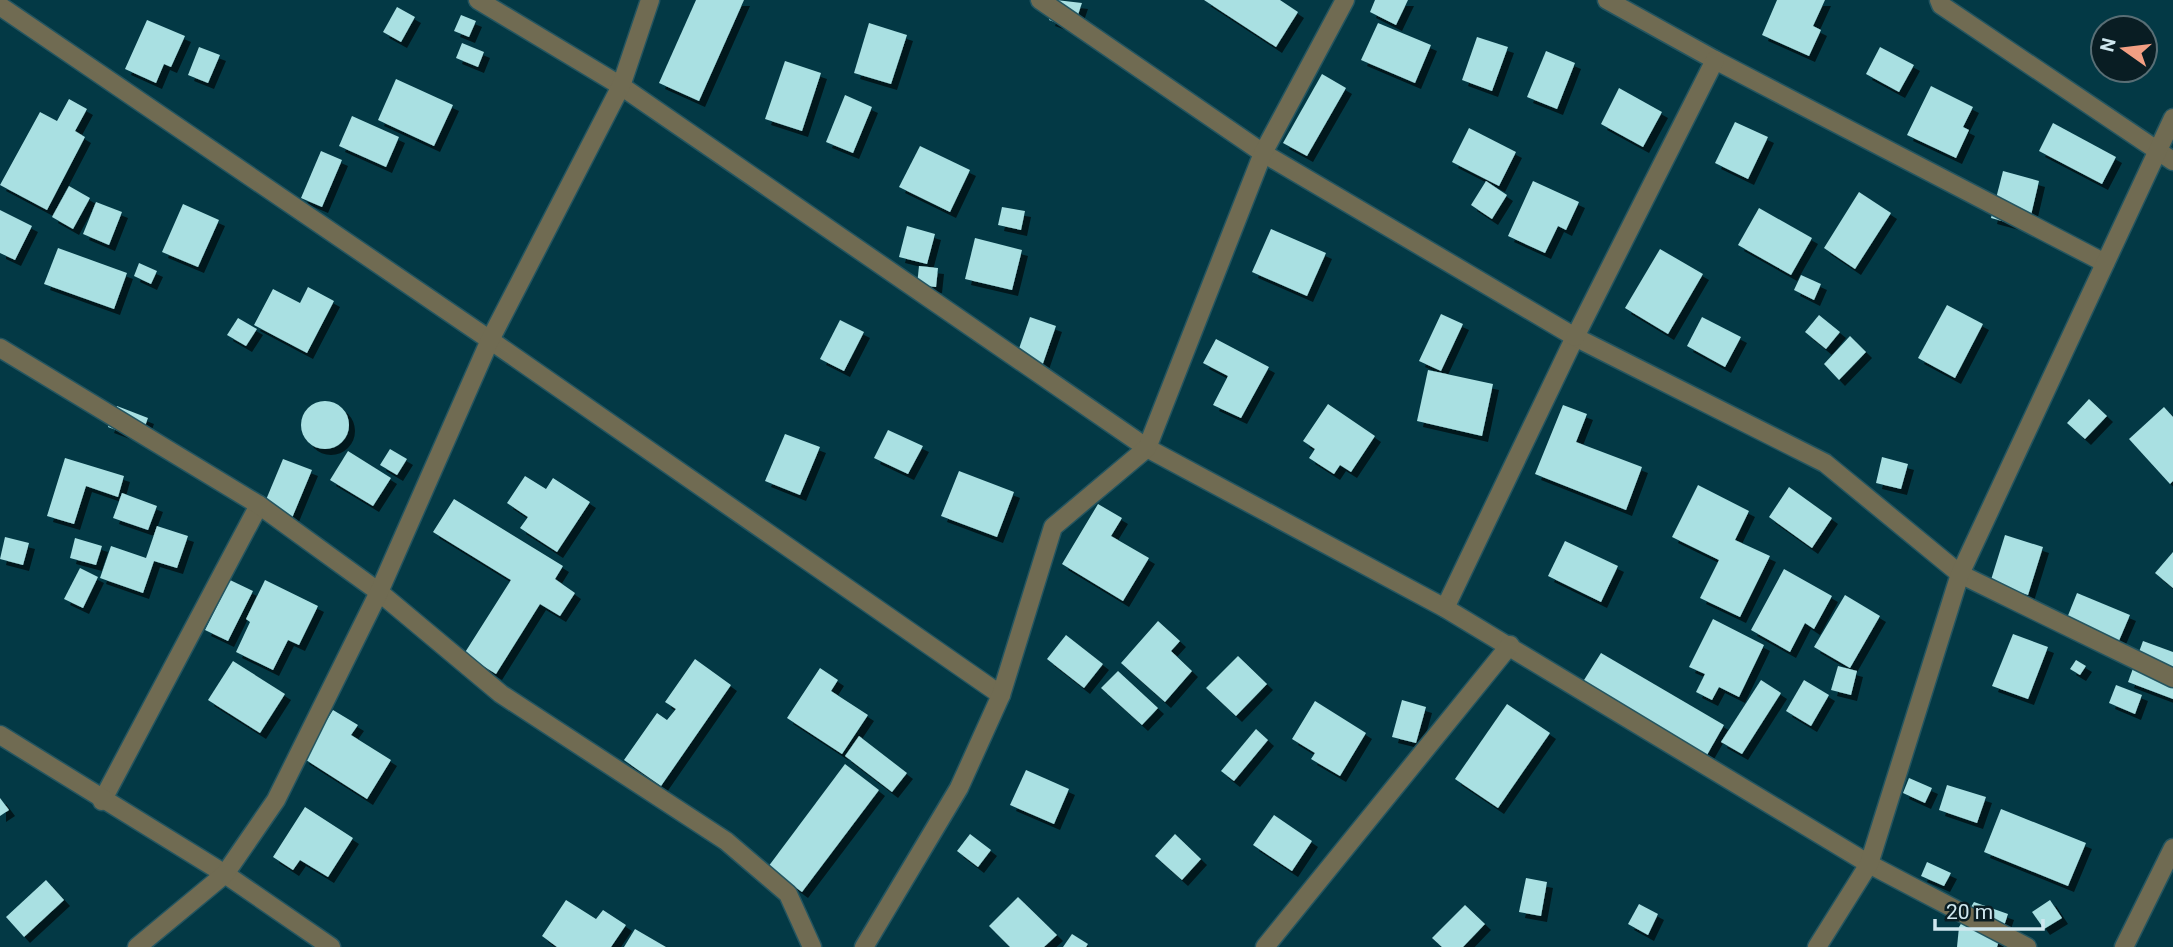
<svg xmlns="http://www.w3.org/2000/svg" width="2173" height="947" font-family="Roboto,sans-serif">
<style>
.building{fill:#a9e0e2;filter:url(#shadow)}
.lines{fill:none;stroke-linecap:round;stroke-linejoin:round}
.lane-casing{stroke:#245560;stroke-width:21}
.street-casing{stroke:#245560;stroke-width:21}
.lane{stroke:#706b52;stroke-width:18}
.street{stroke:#706b52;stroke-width:18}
</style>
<defs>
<filter id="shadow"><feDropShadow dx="6" dy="6" stdDeviation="0" flood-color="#0009"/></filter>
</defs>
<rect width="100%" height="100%" fill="#033945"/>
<g class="building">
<path d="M696,0H744L699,101L659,83Z"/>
<path d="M1056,0L1082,3L1073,29L1049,20Z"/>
<path d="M1204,0H1280L1298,12L1276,47Z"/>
<path d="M1375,0H1408L1396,25L1370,12Z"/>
<path d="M1777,0H1825L1813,26L1821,30L1809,56L1762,35Z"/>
<path d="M397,7L415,17L401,42L383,32Z"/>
<path d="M461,15L476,21L469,37L454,31Z"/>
<path d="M147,20L185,36L171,67L164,64L156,83L125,69Z"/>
<path d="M869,23L907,35L891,84L854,73Z"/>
<path d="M1378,23L1431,45L1415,83L1361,60Z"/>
<path d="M1477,37L1508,47L1492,91L1462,80Z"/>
<path d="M462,43L484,52L478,67L456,58Z"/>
<path d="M199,47L220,55L208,83L188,75Z"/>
<path d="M1880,47L1914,65L1899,92L1866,74Z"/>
<path d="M1546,51L1575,63L1557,109L1527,97Z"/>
<path d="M785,61L821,73L802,131L765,119Z"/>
<path d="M1322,74L1346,88L1307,156L1283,143Z"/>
<path d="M396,79L453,105L434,146L378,120Z"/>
<path d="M1931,86L1973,107L1963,127L1969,130L1956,158L1907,135Z"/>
<path d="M1619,88L1662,112L1643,147L1601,124Z"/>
<path d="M845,95L872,107L853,153L826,142Z"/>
<path d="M69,99L87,109L75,131L85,137L47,210L0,185L40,112L57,121Z"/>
<path d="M352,116L399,137L386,167L339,146Z"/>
<path d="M1735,122L1768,137L1748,179L1715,163Z"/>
<path d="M2053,123L2116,157L2102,184L2039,151Z"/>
<path d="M1469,128L1516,152L1499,186L1452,162Z"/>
<path d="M920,146L970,170L950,212L899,187Z"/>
<path d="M321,151L342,160L322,207L301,198Z"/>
<path d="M2003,171L2039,181L2028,228L1991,218Z"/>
<path d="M1486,181L1507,195L1492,219L1471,205Z"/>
<path d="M1533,181L1579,202L1566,230L1558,226L1545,253L1508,236Z"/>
<path d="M69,186L90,198L73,229L52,217Z"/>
<path d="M1859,192L1891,213L1855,269L1824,248Z"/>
<path d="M96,202L122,212L109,245L83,234Z"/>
<path d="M183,204L219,220L198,267L162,252Z"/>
<path d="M1002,207L1025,211L1021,230L998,225Z"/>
<path d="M1759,208L1812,238L1791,275L1738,245Z"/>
<path d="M0,210L32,226L15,260L0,253Z"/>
<path d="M907,226L935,234L927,264L899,257Z"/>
<path d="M1271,229L1326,253L1307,296L1252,272Z"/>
<path d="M975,238L1022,250L1012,290L965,279Z"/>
<path d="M58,248L127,273L114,309L44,284Z"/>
<path d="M1660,249L1703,274L1668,334L1625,308Z"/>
<path d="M139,263L157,271L151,284L134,276Z"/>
<path d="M919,266L938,268L936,287L917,285Z"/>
<path d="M1801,275L1821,284L1814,300L1794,290Z"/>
<path d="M308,287L334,301L307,353L254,325L273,289L300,303Z"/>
<path d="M1947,305L1983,324L1955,378L1918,358Z"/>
<path d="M1441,314L1463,324L1441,371L1419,361Z"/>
<path d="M1819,315L1840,332L1826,349L1805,332Z"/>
<path d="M1030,317L1056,326L1040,372L1014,363Z"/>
<path d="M1702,317L1741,337L1725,367L1687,346Z"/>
<path d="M238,318L257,329L246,346L227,335Z"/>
<path d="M840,320L864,332L844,371L820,359Z"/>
<path d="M1850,336L1866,352L1839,380L1824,364Z"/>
<path d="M1216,339L1269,367L1241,418L1213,405L1228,376L1203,363Z"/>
<path d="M1428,370L1493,384L1482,436L1417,421Z"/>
<path d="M2089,399L2107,416L2085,439L2067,423Z"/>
<circle cx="325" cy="425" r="24"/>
<path d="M1328,404L1375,436L1351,472L1340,465L1334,474L1309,458L1315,449L1303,441Z"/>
<path d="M1563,405L1587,414L1576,442L1642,467L1626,510L1535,474Z"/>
<path d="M117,406L148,418L140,439L108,427Z"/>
<path d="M2164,407L2173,417V481L2170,484L2129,439Z"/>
<path d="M888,430L923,446L908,474L874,458Z"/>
<path d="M785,434L820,447L800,495L765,481Z"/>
<path d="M390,449L407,459L397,475L380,465Z"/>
<path d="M348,451L391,478L373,506L330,480Z"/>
<path d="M1882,457L1908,464L1901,489L1876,483Z"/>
<path d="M65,458L124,476L118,497L86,486L74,524L47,516Z"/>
<path d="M283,459L312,470L292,518L263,507Z"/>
<path d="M959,471L1014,492L997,537L941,516Z"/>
<path d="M525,476L546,489L553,478L590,502L557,552L520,528L528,517L507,503Z"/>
<path d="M1698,485L1749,511L1735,540L1770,556L1740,617L1700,598L1719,560L1672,537Z"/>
<path d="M1789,487L1832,518L1812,548L1769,517Z"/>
<path d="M122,493L157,506L148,530L113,518Z"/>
<path d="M454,499L563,566L555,579L575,593L560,616L540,604L496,674L464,654L511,580L433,532Z"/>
<path d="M1098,504L1122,518L1111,536L1149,558L1123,601L1062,564Z"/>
<path d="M157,526L188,536L177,568L154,561L143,593L100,578L111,546L146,558Z"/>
<path d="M2005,535L2043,547L2028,595L1990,583Z"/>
<path d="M5,537L29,543L23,565L0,559Z"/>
<path d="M75,538L102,546L96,565L70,558Z"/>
<path d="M1565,541L1618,566L1601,602L1548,576Z"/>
<path d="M2173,552V588L2155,573Z"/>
<path d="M80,568L98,577L83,608L64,599Z"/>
<path d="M1784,569L1832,596L1814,629L1805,623L1790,652L1751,630Z"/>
<path d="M230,580L253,591L228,641L205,630Z"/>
<path d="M265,580L318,606L299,645L288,640L273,670L236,652L250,622L246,619Z"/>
<path d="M2077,593L2130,615L2118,643L2065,623Z"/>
<path d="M1845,595L1880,616L1850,668L1814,647Z"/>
<path d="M1713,619L1764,645L1739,697L1719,687L1712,700L1696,692L1705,674L1689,667Z"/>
<path d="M1158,621L1180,641L1171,651L1192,671L1165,702L1121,663Z"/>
<path d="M2013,634L2048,647L2028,699L1992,686Z"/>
<path d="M1066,635L1103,664L1084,688L1047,659Z"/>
<path d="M2143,641L2173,652V699L2128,682Z"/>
<path d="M1601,653L1724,725L1703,762L1579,688Z"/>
<path d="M1238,656L1267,684L1236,716L1206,688Z"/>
<path d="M695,659L731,685L661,786L624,760L657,713L667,720L676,709L665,702Z"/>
<path d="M2076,660L2086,666L2080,675L2070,669Z"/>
<path d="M233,661L285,694L260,733L208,700Z"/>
<path d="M1838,666L1857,671L1851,695L1831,690Z"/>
<path d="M820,668L838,680L831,691L868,715L842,754L787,718Z"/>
<path d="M1118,671L1158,708L1142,725L1101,688Z"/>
<path d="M1761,680L1781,693L1742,754L1721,742Z"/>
<path d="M1804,680L1829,695L1811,726L1786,711Z"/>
<path d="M2116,685L2142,695L2135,714L2109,703Z"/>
<path d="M1402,700L1426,707L1416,743L1392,737Z"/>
<path d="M1315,701L1366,733L1340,776L1311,759L1315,753L1292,739Z"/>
<path d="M1507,704L1550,733L1498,808L1455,779Z"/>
<path d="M333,710L358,725L351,735L391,760L367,799L303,758Z"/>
<path d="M1256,729L1268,740L1234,781L1221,771Z"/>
<path d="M859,736L907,773L892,792L845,756Z"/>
<path d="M845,764L879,790L802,892L768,867Z"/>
<path d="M1026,770L1069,789L1054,824L1010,805Z"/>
<path d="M1909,778L1932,788L1925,803L1903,793Z"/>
<path d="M1947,785L1986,797L1977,823L1939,810Z"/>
<path d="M0,798L9,810L0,816Z"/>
<path d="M305,807L353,838L328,877L300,860L293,870L273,857Z"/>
<path d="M2001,809L2086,843L2068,886L1984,852Z"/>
<path d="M1274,815L1312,841L1292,871L1253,845Z"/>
<path d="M970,834L991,850L978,867L957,851Z"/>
<path d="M1175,834L1201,859L1182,880L1155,856Z"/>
<path d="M1927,862L1951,873L1944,886L1921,876Z"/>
<path d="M1526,878L1547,882L1541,916L1519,912Z"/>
<path d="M46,880L64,900L24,937L6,917Z"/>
<path d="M1018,897L1057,935L1044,947H1010L989,926Z"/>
<path d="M566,900L596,919L603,910L626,925L611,947H557L542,936Z"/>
<path d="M2050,900L2062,918L2044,929L2032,912Z"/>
<path d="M1974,902L2008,914L1997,947H1957L1959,927Z"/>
<path d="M1639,904L1658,914L1648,935L1628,924Z"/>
<path d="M1465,905L1485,924L1463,947H1442L1432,938Z"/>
<path d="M635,929L666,947H624Z"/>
<path d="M1072,934L1088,944L1086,947H1063Z"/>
</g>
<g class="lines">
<g class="lane-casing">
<g id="lane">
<path d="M1445,608L1575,337"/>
<path d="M102,801L259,505"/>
</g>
</g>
<g class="street-casing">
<g id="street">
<path d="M478,0L621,86L1147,448L1445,608L1869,864L2027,947"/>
<path d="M1040,0L1263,153L1575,337L1825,463L1960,574L2173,678"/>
<path d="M1607,0L1715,60L2105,263"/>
<path d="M1939,0L1941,5L2173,161"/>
<path d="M0,6L490,340L1001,695"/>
<path d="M1575,337L1715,60"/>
<path d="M0,348L259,505L379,592L501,694L726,841L788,894L812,947"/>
<path d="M0,735L225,874L331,947"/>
<path d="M137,947L225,874L276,800L379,592L490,340L621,86L650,0"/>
<path d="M864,947L959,788L1001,695L1053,527L1147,448L1263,153L1345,0"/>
<path d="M1265,947L1510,645"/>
<path d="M1817,947L1869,864L1960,574L2173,118"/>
<path d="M2124,947L2173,848"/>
</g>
</g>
<use href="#lane" class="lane"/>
<use href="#street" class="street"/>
</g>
<g transform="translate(2124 49) rotate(284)"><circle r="33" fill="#091d23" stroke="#586e75" stroke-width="2"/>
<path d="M0-5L12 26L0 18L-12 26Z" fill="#f39f83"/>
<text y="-10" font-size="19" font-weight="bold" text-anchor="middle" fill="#cfe7ef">N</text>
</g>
<path d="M1935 919v10h108v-10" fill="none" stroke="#cfe7ef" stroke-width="3.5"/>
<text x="1946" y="919" font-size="21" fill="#cfe7ef" stroke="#091d23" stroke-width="5" paint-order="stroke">20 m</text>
</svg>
